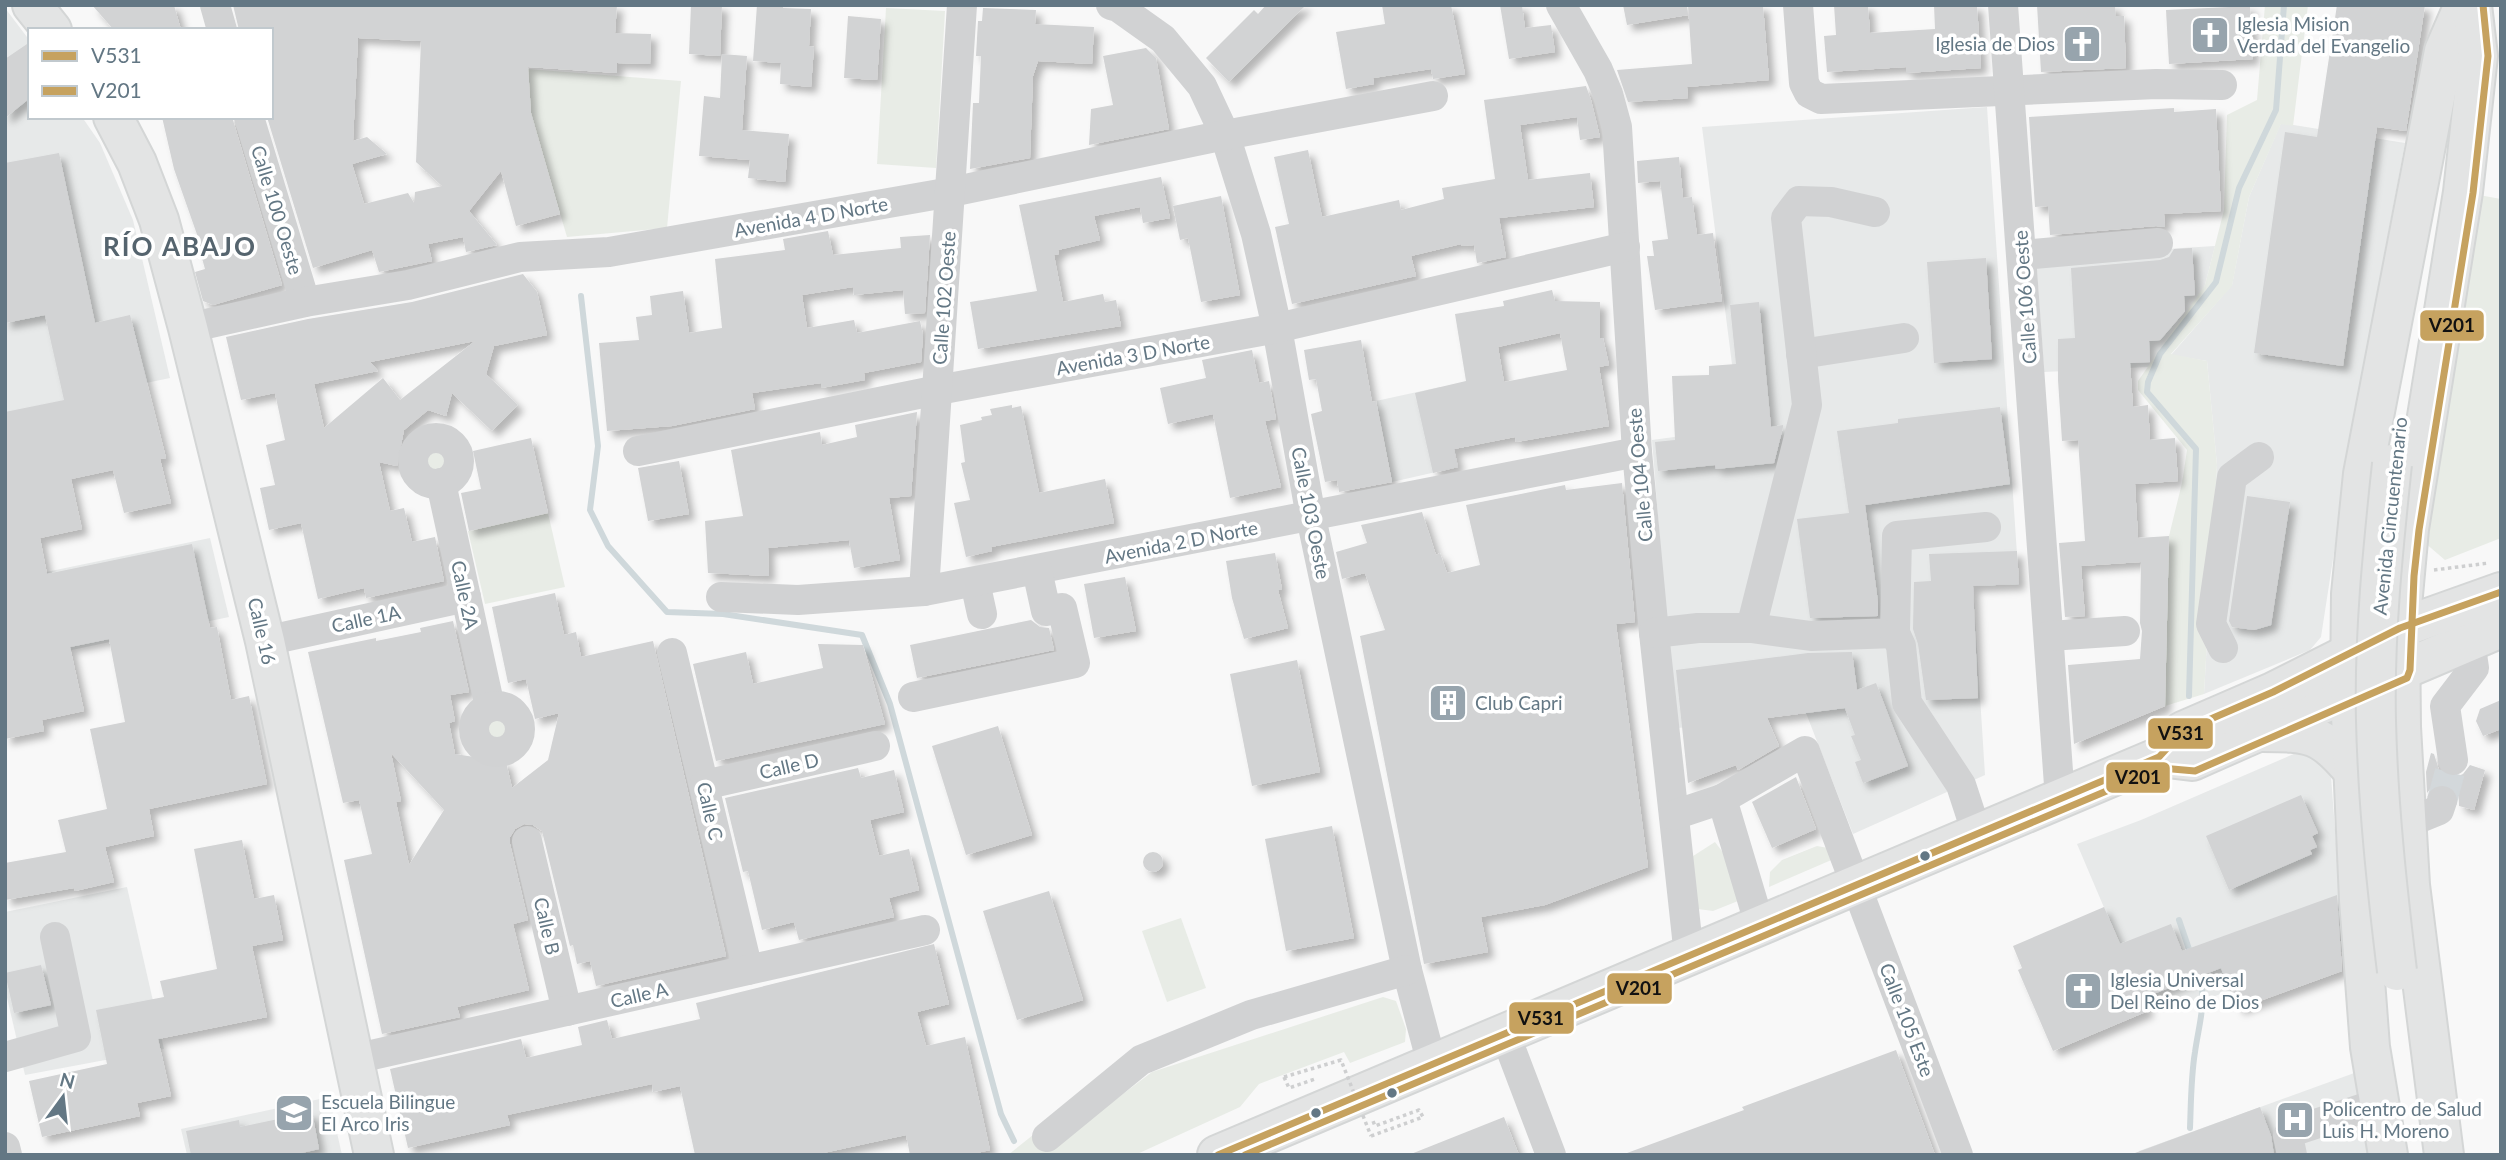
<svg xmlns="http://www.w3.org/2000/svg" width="2506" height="1160" font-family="Lato,sans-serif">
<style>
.built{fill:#e7e9e9}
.green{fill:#e8ece6}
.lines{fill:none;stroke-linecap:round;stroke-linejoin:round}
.stream{stroke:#cfd8db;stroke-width:6}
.building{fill:#d2d3d4;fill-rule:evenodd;filter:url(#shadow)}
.minor-tunnel{stroke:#d3d8db;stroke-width:30;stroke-dasharray:30 15;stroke-linecap:butt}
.major-casing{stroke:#d4d6d6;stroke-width:42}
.path{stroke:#cecfd0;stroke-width:3.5;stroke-dasharray:3.5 3.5;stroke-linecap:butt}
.minor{stroke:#d1d2d3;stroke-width:30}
.major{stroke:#e3e4e4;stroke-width:38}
.major-bridge-casing{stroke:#d4d6d6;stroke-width:42;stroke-linecap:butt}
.path-bridge{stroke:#cecfd0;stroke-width:3.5;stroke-dasharray:3.5 3.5;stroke-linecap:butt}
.major-bridge{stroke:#e3e4e4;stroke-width:38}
.bus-1-casing{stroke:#fff;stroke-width:12}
.bus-2-casing{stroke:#fff;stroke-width:12}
.bus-1{stroke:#c6a25f;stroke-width:7}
.bus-2{stroke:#c6a25f;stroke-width:7}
.bus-dot{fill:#637784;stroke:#fff;stroke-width:2.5}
.labels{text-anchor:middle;stroke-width:7;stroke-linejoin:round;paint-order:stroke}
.poi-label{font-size:19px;fill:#637784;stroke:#fff;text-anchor:start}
.street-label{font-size:19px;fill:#637784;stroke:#fff}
.district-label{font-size:26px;font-weight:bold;letter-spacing:2px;fill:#55646e;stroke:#fff}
.line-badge{stroke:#fff;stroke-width:2.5}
.pale-badge-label{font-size:19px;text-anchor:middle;font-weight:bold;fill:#111}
</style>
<defs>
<filter id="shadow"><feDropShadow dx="6" dy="6" stdDeviation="3.5" flood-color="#0004"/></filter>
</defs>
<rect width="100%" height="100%" fill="#f8f8f8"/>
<g class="built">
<path d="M5,8L30,41V117H82L100,143L133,220L170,378L13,411L46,572L210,538L229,617L5,664Z"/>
<path d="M1987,107L2019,584L1973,586L1985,775L1853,834L1806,713L1678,728L1670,670L1652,440L1740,428L1702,127Z"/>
<path d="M2281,123L2405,143L2360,384L2321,637L2310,650L2204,694L2217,465L2207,361L2171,355L2232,285L2249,197Z"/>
<path d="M2215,246L2205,285L2200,296L2148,367L2044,372L2036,257Z"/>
<path d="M1440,387L1458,467L1392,482L1376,401Z"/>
<path d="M2296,753L2317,758L2325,766L2331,776L2344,951L2215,996L2148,1011L2077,844L2141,820Z"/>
<path d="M127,887L164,1049L25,1075L5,989V912Z"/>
<path d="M2357,1072L2373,1155H2140L2139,1151Z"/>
<path d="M329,1097L342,1155H187L181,1129Z"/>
</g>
<g class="green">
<path d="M2265,5H2308L2293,126L2281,124L2249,197L2232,286L2171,354L2207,361L2217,465L2204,694L2165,706L2169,536L2182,483L2187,450L2138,390V381L2205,285L2224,210L2227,115L2257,100Z"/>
<path d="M886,8L945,11L936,168L877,164Z"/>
<path d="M528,69L681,81L667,228L567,237L531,115Z"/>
<path d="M2479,195L2501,199V538L2445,560L2424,542L2446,368L2456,362Z"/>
<circle cx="435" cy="461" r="11"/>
<path d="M548,513L565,587L485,604L468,531Z"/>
<circle cx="497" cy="728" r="12"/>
<path d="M1715,842L1740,875L1743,899L1713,911L1698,909L1690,858Z"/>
<path d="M1817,846L1828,848L1836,858L1769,887L1770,872L1782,860Z"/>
<path d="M1181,918L1206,988L1167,1002L1142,931Z"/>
<path d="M1383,997L1396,1001L1406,1029L1405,1042L1350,1063L1344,1052L1259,1084L1240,1107L1135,1155H1008L1033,1135L1050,1149L1152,1072Z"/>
</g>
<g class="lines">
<g class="stream">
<path d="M581,296L598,446L590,510L608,546L667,612L723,614L862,635L890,704L1001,1114L1014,1141"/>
<path d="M2189,696L2196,449L2147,392L2148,382L2160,354L2216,282L2239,188L2276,110L2284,5"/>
<path d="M2179,920L2191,955"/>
<path d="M2190,1128C2191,1102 2191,1076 2195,1052C2199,1023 2208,999 2198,972"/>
</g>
</g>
<g class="building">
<path d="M92,5H174L181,30H114Z"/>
<path d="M233,5H617L615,33L651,34L650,64L617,63V73L528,67L531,113L560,214L516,226L501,171L469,211L497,245L466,252L463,237L428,244L432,261L379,272L372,250L313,268L267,117H271V30H239ZM358,38L421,41L416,162L442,186L415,192L414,203L408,193L364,204L352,164L387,154L367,137L353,141Z"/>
<path d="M691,5H722L720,56L689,54Z"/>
<path d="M757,5H783V8L811,9L809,46L814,47L811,87L780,84L781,63L753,61Z"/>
<path d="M1266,5H1306L1229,82L1206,58L1254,10L1258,14Z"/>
<path d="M1382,5H1451L1465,74L1433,79L1431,69L1373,78L1374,84L1346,89L1336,32L1385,24Z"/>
<path d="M1500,5H1522L1525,28L1551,25L1555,52L1509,59Z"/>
<path d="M1623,5H1687L1688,15L1627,25Z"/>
<path d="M1688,5H1763L1769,80L1687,87L1688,98L1628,102L1617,70L1692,64Z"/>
<path d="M1834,5H1868L1870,33L1935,29L1934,5H1977L1981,68L1906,73V67L1827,72L1824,36L1836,35Z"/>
<path d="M2037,5H2115L2116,16H2124L2126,68L2041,72Z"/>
<path d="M2337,5H2425L2406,131L2377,127L2343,366L2254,353L2285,132L2317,137Z"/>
<path d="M2250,6L2253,59L2169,64L2166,10Z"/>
<path d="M983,8L1036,10L1035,24L1094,27L1092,64L1038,61L1033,76L1030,158L970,169L973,103H979L981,56H976L978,21H982Z"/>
<path d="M848,16L881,19L877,80L844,78Z"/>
<path d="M30,42V98L5,118V59Z"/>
<path d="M1146,48L1156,58L1169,129L1089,145L1091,109L1113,105L1103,56Z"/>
<path d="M722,54L747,56L742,130L789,134L785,182L748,178L750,160L699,156L704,96L720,98Z"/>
<path d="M1586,86L1591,100L1600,137L1580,140L1577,117L1520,125L1528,180L1590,173L1594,207L1499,218L1506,257L1477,263L1474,245L1462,246L1461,244L1411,256L1416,276L1292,304L1275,227L1289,224L1274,157L1308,150L1322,217L1399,200L1401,210L1444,199L1442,188L1495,179L1484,100Z"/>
<path d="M2174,108V112L2216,109L2221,211L2164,214L2165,227L2156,226L2050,235L2048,206L2035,207L2029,117Z"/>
<path d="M162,117H232L282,285L213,305L203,301L195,272L205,269L198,244L200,243L174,169Z"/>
<path d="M59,153L95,323L130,315L166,458L160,459L171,503L124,513L113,470L71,479L82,529L40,538L47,574L192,544L210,628L217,627L231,700L249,696L267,784L149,809L154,836L105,847L114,882L75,891L74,888L5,900V863L66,852L58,820L107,809L90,729L125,722L109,639L70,647L84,711L42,720L44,731L5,739V412L64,400L45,315L5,323V163Z"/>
<path d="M1679,157L1683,198L1692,197L1697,235L1713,233L1722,301L1655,310L1647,256H1654L1652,241L1668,239L1660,181L1638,183L1637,161Z"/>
<path d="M1161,177L1170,218L1143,223L1140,207L1094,216L1100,240L1058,250L1059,254L1054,255L1063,302L1103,294L1105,302L1116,300L1121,326L978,349L970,302L1037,291L1019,205Z"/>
<path d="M1221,196L1240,295L1201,302L1188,238L1180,240L1173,206Z"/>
<path d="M828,231L833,255L901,248L900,237L930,235L925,313L905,314L903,290L854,295L853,287L802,295L807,328L854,320L857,333L920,321L923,335L921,362L864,373L865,380L821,388V383L752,393L755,409L672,426L607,431L599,343L639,340L636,317L652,315L650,296L683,291L689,333L722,328L715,259L785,250L783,239Z"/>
<path d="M2192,248L2195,295L2184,296L2185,311L2160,340L2149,341L2150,362L2130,363L2133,407L2148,405L2150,440L2175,438L2178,481L2135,484L2138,538L2169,536L2165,706L2074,744L2068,665L2140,659L2142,631L2140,623L2141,562L2081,566L2085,616L2065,617L2059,543L2085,541L2078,440L2062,441L2058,380V339L2075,338L2071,268L2160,260L2169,257L2174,249Z"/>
<path d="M1986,258L1992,359L1934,363L1927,262Z"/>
<path d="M523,274L537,292L547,335L494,346L486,374L518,405L492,431L452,393L446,416L428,410L404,430L397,466L379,462L390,511L404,508L412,542L435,537L444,581L366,598L364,588L318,599L301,523L269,530L260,488L275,485L266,445L285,440L275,393L241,400L226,337L308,319L412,302ZM475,341L400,400L383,378L324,428L314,384L378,371L370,362Z"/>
<path d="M1552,290L1555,301L1600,302V339L1603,338L1609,365L1599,367L1609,426L1516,442L1515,437L1454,449L1458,467L1433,473L1415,393L1466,381L1455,314L1504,306L1503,301ZM1560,333L1567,370L1504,382L1498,347Z"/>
<path d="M1759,302L1771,427L1783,425V427L1774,463L1716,469L1715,465L1658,471L1655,442L1675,440L1672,376L1709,375V366L1736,364L1730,305Z"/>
<path d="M1361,340L1372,402L1376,401L1392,482L1339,492L1337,480L1325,482L1311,414L1322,411L1316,379L1309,380L1304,350Z"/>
<path d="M1252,350L1259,383L1269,381L1276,419L1265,421L1281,487L1230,498L1213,414L1168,424L1160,388L1206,378L1202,360Z"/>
<path d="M1012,405V408L1021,406L1039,493L1105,479L1114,523L991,547L992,551L966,557L954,503L970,500L961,463L965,462L960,425L982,420L981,417L992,415L990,409Z"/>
<path d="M2000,407L2010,484L1865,505L1878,602V616L1810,618L1797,519L1849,513L1837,431L1898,423V419Z"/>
<path d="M917,412L911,496L889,498L900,560L854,568L849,540L768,548L769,576L708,573L705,521L743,516L731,450L820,432L822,445L857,437L855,425Z"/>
<path d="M531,438L548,513L469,531L461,493L481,489L473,451Z"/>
<path d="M679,461L689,514L648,521L638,468Z"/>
<path d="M1622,483L1635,622L1616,624L1648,867L1545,905L1481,917L1488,952L1424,964L1360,636L1385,630L1365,573L1342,579L1336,552L1367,543L1361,525L1422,512L1436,555L1440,553L1447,573L1480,565L1466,505L1565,485L1566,490Z"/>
<path d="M2247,496L2290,502L2271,625L2254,630L2232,627L2229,621Z"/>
<path d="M2017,551L2019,584L1973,586L1978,698L1926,700L1918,644L1913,629L1914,582L1931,581L1929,554Z"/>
<path d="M1275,553L1282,589L1278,590L1288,628L1244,639L1232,598L1226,561Z"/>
<path d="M1125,577L1136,631L1094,638L1084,584Z"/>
<path d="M555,593L564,635L576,632L581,657L653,641L726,956L596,986L590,961L577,964L573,945L570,946L542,831L533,825L524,824L515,829L510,837V844L528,920L513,924L529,990L457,1007L460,1017L382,1034L344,860L372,854L359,800L343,803L308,652L376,638V641L421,632L420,628L453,621L469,692L450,695L455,721L449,723L455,754L506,762L512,788L548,760L559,713L535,719L526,679L508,683L492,607ZM391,753L444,810L409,865L396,802L401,801Z"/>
<path d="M1031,620L1040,627L1049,628L1054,650L917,678L910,645Z"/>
<path d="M818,644L863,645L885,724L716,761L693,664L746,652L753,684L823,668Z"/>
<path d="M1852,652L1857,690L1876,683L1908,766L1863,783L1855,762L1861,760L1851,736L1855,735L1845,708L1767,718L1779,746L1738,770L1736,765L1688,783L1676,670L1808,653Z"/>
<path d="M1297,660L1320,772L1252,786L1230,674Z"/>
<path d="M2501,700V729L2483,736L2476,721L2480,709Z"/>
<path d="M998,726L1032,835L966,855L932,746Z"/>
<path d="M2431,753L2434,754L2439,770L2447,776L2456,777L2463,774L2470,765L2485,770L2474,810L2459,806V797L2455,790L2448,785L2438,784L2431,788L2427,793L2426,772Z"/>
<path d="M858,768L861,778L894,770L904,812L870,820L879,856L909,849L919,890L889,898L894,917L799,940L794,922L762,930L748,871L743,872L725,798Z"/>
<path d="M1796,777L1816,829L1772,848L1752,802Z"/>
<path d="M2301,795L2318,833L2312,836L2317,847L2310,850L2312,854L2229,890L2206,836Z"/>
<path d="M1332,826L1354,938L1286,951L1265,839Z"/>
<path d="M242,840L254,899L274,895L283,940L252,946L267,1017L158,1039L171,1096L137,1103L140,1116L42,1137L29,1081L107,1064L96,1010L164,997L160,981L217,969L194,849Z"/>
<circle cx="1153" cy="862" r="10"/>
<path d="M1049,891L1083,1000L1017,1020L983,911Z"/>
<path d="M2337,895L2342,971L2238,1009L2233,990L2230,991L2221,968L2143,998L2148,1011L2053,1051L2018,970L2022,968L2013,946L2104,907L2120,944L2171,924L2182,951Z"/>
<path d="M934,944L949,1004L917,1012L926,1046L965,1037L990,1150L968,1155H910L906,1135L814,1155H695L680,1086L653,1092L652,1084L507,1115L510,1125L408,1148L390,1069L521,1039L526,1058L582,1045L578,1027L607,1020L612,1039L700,1019L696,1003Z"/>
<path d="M41,965L51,1005L14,1013L5,973Z"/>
<path d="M1896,1050L1935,1155H1628L1627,1153L1744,1110L1742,1107Z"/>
<path d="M2260,1107L2271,1136L2274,1155H2135V1153Z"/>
<path d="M312,1112L319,1149L293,1155H191L186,1131L239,1120L240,1127Z"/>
<path d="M1504,1117L1519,1155H1411V1154Z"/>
</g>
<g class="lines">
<path class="minor-tunnel" d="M2442,801L2453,760"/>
<g class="major-casing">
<g id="major">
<path d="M32,5L52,30"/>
<path d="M113,117L137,163L159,220L188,328L265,641L374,1155"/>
<path d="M2262,732C2310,732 2322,733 2353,771"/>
<path d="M2159,757L2192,761C2295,715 2398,672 2501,628"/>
<path d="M1217,1155L2159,757L2183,731L2273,692L2400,628L2501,592"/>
<path d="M2388,1155L2370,1047L2359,900L2350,692L2351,594L2363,474L2444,51L2464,5"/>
<path d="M2444,1155L2410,885L2401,727L2400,628L2409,529L2463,192L2478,56L2472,5"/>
</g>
</g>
<g class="path">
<path d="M2434,570L2489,563"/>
<path d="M1284,1077L1289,1088L1315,1079"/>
<path d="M1371,1136L1423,1117L1419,1110L1375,1126L1373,1121"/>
</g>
<g class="minor">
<path d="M215,5L222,30"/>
<path d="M1111,5L1118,7L1163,39L1202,86L1225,135L1256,234L1277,328L1311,517L1407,970L1432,1064"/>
<path d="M1561,5L1598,70L1608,94L1617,127L1637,452L1654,633L1689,956"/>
<path d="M1798,5L1804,83L1809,93L1821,99L2156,84L2222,85"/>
<path d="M2003,5L2060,799"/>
<path d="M249,117L305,302"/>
<path d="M2022,255L2158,243"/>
<path d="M188,328L305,302L408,285L520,257L609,252L951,192L1225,135L1433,96"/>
<path d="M1801,354L1904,338"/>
<circle cx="436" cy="461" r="23"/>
<path d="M638,451L938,390L1277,328L1625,247"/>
<path d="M441,483L490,707"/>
<path d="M975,582L982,614"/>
<path d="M924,591L962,5"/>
<path d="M721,597L798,600L924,591L1637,452"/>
<path d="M1751,628L1807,405L1786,218L1799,201L1831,202L1875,212"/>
<path d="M1654,633L1698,628H1751L1811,636L1895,633L1897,536L1986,527"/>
<path d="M1895,633L1901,646L1907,703L1961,785L1977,834"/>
<path d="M2049,636L2125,631"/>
<path d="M265,641L466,597"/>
<path d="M2223,648L2211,624L2232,477L2259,457"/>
<path d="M672,653L748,970"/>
<path d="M913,697L1075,663L1062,608L1046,611L1037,570"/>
<circle cx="497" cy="729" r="23"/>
<path d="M2453,760L2445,706L2474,668L2470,641"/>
<path d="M704,785L875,746"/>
<path d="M1674,815L1722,799"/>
<path d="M2407,823L2439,810L2442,801"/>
<path d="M527,841L567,1011"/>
<path d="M1760,926L1722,799L1805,751L1958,1155"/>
<path d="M1505,1034L1551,1155"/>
<path d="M5,1057L76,1037L55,937"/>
<path d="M354,1059L925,930"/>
<path d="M1047,1137L1141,1060L1251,1015L1407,970"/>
<path d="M5,1147L7,1155"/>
<path d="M2292,1155L2288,1136L2294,1131L2364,1108H2379"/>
</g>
<use href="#major" class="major"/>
<g class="major-bridge-casing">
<path id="major-bridge" d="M2392,464C2383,549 2374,635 2376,721C2378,805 2387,888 2397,971"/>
</g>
<path class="path-bridge" d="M1284,1077L1341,1060L1371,1136"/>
<use href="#major-bridge" class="major-bridge"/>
<g class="bus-1-casing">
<path id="bus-1" d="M1218,1155L2159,757L2183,731L2273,692L2400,628L2501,592"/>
</g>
<g class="bus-2-casing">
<path id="bus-2" d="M1245,1155L2161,768L2195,771L2407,678L2410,670L2414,576L2419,530L2473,193L2488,56L2483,5"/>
</g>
<use href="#bus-1" class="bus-1"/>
<use href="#bus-2" class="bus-2"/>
</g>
<defs>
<g id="church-square" transform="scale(2.0125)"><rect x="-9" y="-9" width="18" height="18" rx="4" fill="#97a4ad" stroke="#fff"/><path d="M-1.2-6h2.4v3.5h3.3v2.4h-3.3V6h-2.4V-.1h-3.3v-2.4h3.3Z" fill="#fff"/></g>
<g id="building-square" transform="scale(2.0125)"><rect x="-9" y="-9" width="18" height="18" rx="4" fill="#97a4ad" stroke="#fff"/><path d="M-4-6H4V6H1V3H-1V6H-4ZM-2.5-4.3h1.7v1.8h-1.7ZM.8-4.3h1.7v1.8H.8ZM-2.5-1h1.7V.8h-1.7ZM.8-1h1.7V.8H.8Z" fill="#fff"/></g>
<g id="school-square" transform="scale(2.0125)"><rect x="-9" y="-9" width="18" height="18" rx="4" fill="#97a4ad" stroke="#fff"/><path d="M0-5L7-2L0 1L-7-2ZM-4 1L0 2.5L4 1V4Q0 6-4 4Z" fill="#fff"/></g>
<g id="hospital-square" transform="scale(2.0125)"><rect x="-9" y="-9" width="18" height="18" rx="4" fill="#97a4ad" stroke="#fff"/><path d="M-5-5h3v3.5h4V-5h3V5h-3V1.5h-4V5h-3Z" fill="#fff"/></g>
</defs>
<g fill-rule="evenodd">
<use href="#church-square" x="2210" y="35"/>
<use href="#church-square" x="2082" y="44"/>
<use href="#building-square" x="1448" y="703"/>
<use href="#church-square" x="2083" y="991"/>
<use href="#school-square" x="294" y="1113"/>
<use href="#hospital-square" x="2295" y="1120"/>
</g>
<g class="bus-dot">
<circle cx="1925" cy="856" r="6"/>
<circle cx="1392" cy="1093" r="6"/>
<circle cx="1316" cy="1113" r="6"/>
</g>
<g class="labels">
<g class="poi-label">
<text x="2237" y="31">Iglesia Mision<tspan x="2237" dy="22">Verdad del Evangelio</tspan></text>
<text x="2055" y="51" text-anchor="end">Iglesia de Dios</text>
<text x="1475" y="710">Club Capri</text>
<text x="2110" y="987">Iglesia Universal<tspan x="2110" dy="22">Del Reino de Dios</tspan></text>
<text x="321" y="1109">Escuela Bilingue<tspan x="321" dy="22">El Arco Iris</tspan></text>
<text x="2322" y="1116">Policentro de Salud<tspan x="2322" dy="22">Luis H. Moreno</tspan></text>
</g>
<g class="street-label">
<text transform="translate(277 210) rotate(73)" y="7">Calle 100 Oeste</text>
<text transform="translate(811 217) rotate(-10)" y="7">Avenida 4 D Norte</text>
<text transform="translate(2025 297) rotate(-94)" y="7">Calle 106 Oeste</text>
<text transform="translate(944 298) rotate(-86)" y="7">Calle 102 Oeste</text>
<text transform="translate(1133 355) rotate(-10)" y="7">Avenida 3 D Norte</text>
<text transform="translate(1640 475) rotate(-95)" y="7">Calle 104 Oeste</text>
<text transform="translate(1311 513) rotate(79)" y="7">Calle 103 Oeste</text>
<text transform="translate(2390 516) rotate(-84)" y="7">Avenida Cincuentenario</text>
<text transform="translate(1181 542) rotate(-11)" y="7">Avenida 2 D Norte</text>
<text transform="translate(465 595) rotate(78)" y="7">Calle 2A</text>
<text transform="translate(366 619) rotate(-12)" y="7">Calle 1A</text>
<text transform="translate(262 631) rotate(77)" y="7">Calle 16</text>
<text transform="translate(789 766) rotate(-13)" y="7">Calle D</text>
<text transform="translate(710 811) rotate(77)" y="7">Calle C</text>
<text transform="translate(547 926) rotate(77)" y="7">Calle B</text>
<text transform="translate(639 995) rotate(-13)" y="7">Calle A</text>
<text transform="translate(1907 1020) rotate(69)" y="7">Calle 105 Este</text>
</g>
<g class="district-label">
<text x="180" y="256">RÍO ABAJO</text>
</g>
</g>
<g class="line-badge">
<rect x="2419" y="309" width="66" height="33" rx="7" fill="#c6a25f"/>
<rect x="2147" y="717" width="67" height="33" rx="7" fill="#c6a25f"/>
<rect x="2105" y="761" width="66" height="33" rx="7" fill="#c6a25f"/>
<rect x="1606" y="972" width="67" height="33" rx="7" fill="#c6a25f"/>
<rect x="1508" y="1001" width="67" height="34" rx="7" fill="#c6a25f"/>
</g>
<g class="pale-badge-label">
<text x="2452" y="332">V201</text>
<text x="2181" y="740">V531</text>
<text x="2138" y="784">V201</text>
<text x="1639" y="995">V201</text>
<text x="1541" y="1025">V531</text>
</g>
<rect width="2506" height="1160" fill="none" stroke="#637784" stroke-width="14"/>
<rect x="28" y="28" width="245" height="91" fill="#ffffff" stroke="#c1c9ce" stroke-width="2"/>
<rect x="42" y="51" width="35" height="10" fill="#c6a25f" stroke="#c1c9ce" stroke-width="2"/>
<text x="91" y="63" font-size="21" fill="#637784">V531</text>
<rect x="42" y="86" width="35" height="10" fill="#c6a25f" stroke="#c1c9ce" stroke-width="2"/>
<text x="91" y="98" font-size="21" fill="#637784">V201</text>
<g transform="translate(63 1097) rotate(15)" stroke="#ffffff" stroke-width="5" paint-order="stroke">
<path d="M0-5L12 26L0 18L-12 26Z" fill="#637784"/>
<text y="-10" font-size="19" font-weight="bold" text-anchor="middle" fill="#637784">N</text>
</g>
</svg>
